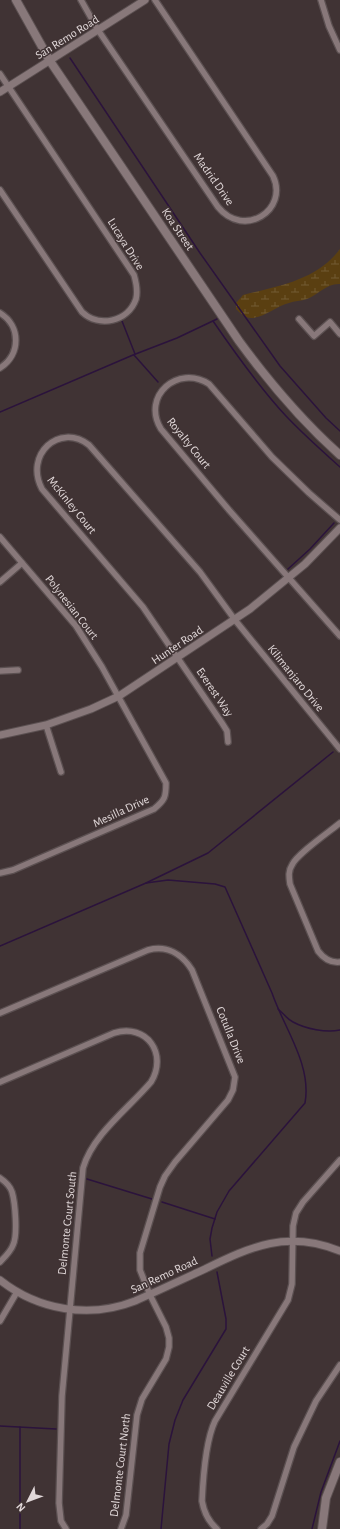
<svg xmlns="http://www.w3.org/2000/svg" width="340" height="1529" font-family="'Alegreya Sans',sans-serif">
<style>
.wetland{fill:url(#wetland-marsh)}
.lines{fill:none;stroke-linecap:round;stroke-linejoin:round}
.stream{stroke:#2b133c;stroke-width:1.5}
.minor-casing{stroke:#5b5051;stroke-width:8}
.tertiary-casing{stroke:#5b5051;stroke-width:9}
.secondary-casing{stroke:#5b5051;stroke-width:10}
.minor{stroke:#88787a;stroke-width:5.5}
.tertiary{stroke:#88787a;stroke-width:7}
.secondary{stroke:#88787a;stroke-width:8}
.labels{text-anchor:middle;stroke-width:3;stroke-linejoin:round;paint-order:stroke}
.street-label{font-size:12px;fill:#e1d8d9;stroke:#403334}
</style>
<defs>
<pattern id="wetland-marsh" width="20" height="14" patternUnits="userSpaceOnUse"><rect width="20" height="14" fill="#5a3f11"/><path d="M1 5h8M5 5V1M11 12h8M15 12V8" fill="none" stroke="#715a33"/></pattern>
</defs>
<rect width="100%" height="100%" fill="#403334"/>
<path class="wetland" d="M340,249V284C327,283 318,295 307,299C301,301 294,301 289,303C276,306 259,322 246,317C242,315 239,312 236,309V303L243,295C279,286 317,280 340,249Z"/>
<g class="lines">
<g class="stream">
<path d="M70,58L200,253L280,366L326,418L340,431"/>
<path d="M122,321L135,354"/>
<path d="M213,321C235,353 259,387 286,416C303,434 321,450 340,467"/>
<path d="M134,355L158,382"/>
<path d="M0,412L133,355L177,338L217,319"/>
<path d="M288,569L310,549L334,523"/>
<path d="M146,883L168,880L215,884L225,887L272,993C284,1028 312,1065 305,1103L229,1191L217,1212L212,1228L210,1239L212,1256"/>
<path d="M0,946L146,883L208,853L333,752"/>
<path d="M278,1009C283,1013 287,1019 293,1022C306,1029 326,1033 340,1030"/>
<path d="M87,1179L152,1199"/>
<path d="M162,1202L215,1219"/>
<path d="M0,1426L56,1429"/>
<path d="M20,1529V1427"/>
<path d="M161,1529L169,1444L175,1420L183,1400L226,1329V1319L217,1272"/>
<path d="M312,1529L321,1492L340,1441"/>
</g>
<g class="minor-casing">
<g id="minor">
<path d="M81,0L98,30L218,207C244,239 289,210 273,176L155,0"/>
<path d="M321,0L329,26L340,50"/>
<path d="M0,74L134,275C136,282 138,291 136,299C128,322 99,328 82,312L0,190"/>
<path d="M0,313C21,326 21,354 0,368"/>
<path d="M299,319L314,336L330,322L340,334"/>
<path d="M340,520L309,493L272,457L209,384C178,364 141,396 161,429L229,510L340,636"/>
<path d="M0,537L76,626L102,667L166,783C166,797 165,800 154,809L13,870L0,873"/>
<path d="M0,582L22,563"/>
<path d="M0,671L18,670"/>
<path d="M46,725L61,772"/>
<path d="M228,742L227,731L222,723L143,607L42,489C24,455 59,422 89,445L200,572L235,620L340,749"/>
<path d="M340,823C329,832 297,854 292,865C288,871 289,877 290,884L318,951C324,959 331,963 340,962"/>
<path d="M0,1013L148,950C167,945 182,954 192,970L235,1077L233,1090L228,1100L175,1162L165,1176L160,1187L140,1253V1270L150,1295L166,1327L169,1338V1347L166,1359L142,1399L137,1415L126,1515L121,1529"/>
<path d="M0,1082L114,1033C147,1023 168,1054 151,1082C129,1108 93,1134 83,1168L62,1396L59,1503L61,1521L66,1529"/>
<path d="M0,1178C6,1182 10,1186 12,1192C15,1202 18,1235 13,1245C11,1251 5,1257 0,1262"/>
<path d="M0,1321L17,1292"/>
<path d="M217,1529C208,1521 204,1513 202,1501C203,1479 206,1440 215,1421L288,1300L292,1284L293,1226L296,1213L303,1202L340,1160"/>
<path d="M261,1529L267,1524L272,1516L294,1447L316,1401L340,1365"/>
</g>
</g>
<g class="tertiary-casing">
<g id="tertiary">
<path d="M0,92L145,0"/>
<path d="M0,735L46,725L91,709L119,696L250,609L305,564L340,528"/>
<path d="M0,1280C38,1310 89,1319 135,1301C158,1291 181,1280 205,1269C252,1246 287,1230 340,1251"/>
</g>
</g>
<g class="secondary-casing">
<g id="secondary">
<path d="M16,0L50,61L239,341C269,382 302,421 340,455"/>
<path d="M322,1529L326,1498L340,1462"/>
</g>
</g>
<use href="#minor" class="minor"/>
<use href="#tertiary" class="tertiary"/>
<use href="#secondary" class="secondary"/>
</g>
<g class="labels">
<g class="street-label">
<text transform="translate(67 37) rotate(-32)" y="4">San Remo Road</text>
<text transform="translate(214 179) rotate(55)" y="4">Madrid Drive</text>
<text transform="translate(178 229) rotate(56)" y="4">Koa Street</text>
<text transform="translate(126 244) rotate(58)" y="4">Lucaya Drive</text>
<text transform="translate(189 443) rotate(51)" y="4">Royalty Court</text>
<text transform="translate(72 505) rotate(51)" y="4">McKinley Court</text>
<text transform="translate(72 607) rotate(52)" y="4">Polynesian Court</text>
<text transform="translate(177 645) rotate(-34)" y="4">Hunter Road</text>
<text transform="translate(296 678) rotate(51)" y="4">Kilimanjaro Drive</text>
<text transform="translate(215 692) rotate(56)" y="4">Everest Way</text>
<text transform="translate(121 811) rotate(-25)" y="4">Mesilla Drive</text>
<text transform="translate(231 1035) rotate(68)" y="4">Cotulla Drive</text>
<text transform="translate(67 1223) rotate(-84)" y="4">Delmonte Court South</text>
<text transform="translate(164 1275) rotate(-25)" y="4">San Remo Road</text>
<text transform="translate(228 1378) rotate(-59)" y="4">Deauville Court</text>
<text transform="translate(120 1465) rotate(-83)" y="4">Delmonte Court North</text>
</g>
</g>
<g transform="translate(28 1501) rotate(228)" stroke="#403334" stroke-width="3" paint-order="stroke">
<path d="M0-3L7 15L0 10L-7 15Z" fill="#e1d8d9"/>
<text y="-6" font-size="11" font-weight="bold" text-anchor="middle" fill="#e1d8d9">N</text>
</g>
</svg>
